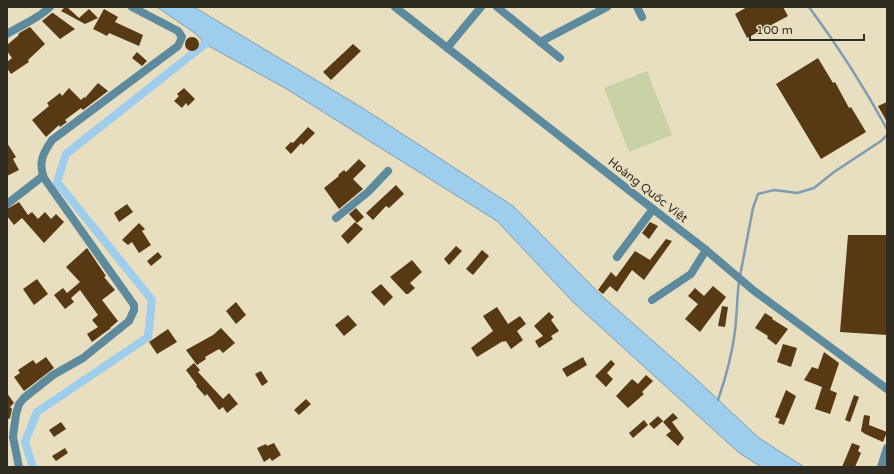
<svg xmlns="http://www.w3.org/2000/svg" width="894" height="474" font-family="'Varela Round',sans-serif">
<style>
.green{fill:#c9d2a5}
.water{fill:#9fceed;stroke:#7e9db0}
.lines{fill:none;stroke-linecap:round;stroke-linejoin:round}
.stream{stroke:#7e9db0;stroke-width:2.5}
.canal{stroke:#9fceed;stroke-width:8}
.building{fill:#573914}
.minor{stroke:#5e8a9d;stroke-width:8}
.tertiary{stroke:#5e8a9d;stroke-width:8}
.labels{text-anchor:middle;stroke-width:4;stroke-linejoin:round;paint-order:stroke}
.street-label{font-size:12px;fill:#302c21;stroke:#e8dec0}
</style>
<rect width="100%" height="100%" fill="#e8dec0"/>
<path class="green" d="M647,71L672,135L629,152L604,88Z"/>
<path class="water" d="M157,7H194L361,107L513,206L603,297L695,378L759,438L804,467H761L738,452L573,302L497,221L285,88L205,44L196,34Z"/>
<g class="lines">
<g class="stream">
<path d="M809,7C838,46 864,87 887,129"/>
<path d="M740,276L753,208L758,194L774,190L797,193L814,188L834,172L881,141L887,135"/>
<path d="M718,400C726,377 732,355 735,331C737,314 737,298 739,281"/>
</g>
<path class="canal" d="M33,467L25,442L37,412L148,337L152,300L57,182L66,154L205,44"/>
</g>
<g class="building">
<path d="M65,7H67L79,18L89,9L98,18L85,24L61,11Z"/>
<path d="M747,7H783L788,16L747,38L735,14Z"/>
<path d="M104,9L118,17L115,22L143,35L139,46L109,33L107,36L93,29Z"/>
<path d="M52,13H53L75,29L60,39L42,21Z"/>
<path d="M30,27L45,44L28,60L29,62L11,74L7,68V62L12,58L7,51V45L19,35L18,34L21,32Z"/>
<circle cx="192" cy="44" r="7"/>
<path d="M353,44L361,51L331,80L323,72Z"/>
<path d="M137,52L147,61L142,66L132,58Z"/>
<path d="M818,58L833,83L835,82L849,108L851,107L866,132L821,159L776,84Z"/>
<path d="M98,83L108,91L83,110L81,108L65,120L67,122L60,127L59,125L46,137L32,120L49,106L47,103L60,93L62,96L69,88L81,100L84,97L85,98Z"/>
<path d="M184,88L195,99L188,106L186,103L182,108L174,101L179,96L177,94Z"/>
<path d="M887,102V122L878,106Z"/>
<path d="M308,127L315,133L303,145L301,143L291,154L285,148L291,142L293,143Z"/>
<path d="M7,143L16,157L13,159L19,170L7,176Z"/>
<path d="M359,159L366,166L353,179L363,189L339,209L324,188L339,176L338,175L344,170L346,172Z"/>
<path d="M396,185L404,194L389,208L386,206L373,220L366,213Z"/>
<path d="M19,202L28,215L32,212L38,219L45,212L51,219L56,214L64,222L44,243L22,218L14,225L7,216V209Z"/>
<path d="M127,204L133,212L119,222L114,213Z"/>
<path d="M356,208L364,217L357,223L349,214Z"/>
<path d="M355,222L363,229L348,244L341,236Z"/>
<path d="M650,222L658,226L649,239L642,233Z"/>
<path d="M139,223L145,229L142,231L151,245L139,253L132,242L128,245L122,240Z"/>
<path d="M848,235H887V335L840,332Z"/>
<path d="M666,239L672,241L644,280L632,270L617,292L610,286L603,294L598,290L611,272L616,277L635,251L650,260Z"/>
<path d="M456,246L462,251L449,265L444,259Z"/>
<path d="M87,248L106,276L104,277L115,290L102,300L118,321L110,328H111L92,342L87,334L98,327L92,320L98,315L80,290L71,298L74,302L65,309L54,295L63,288L67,293L80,282L66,267Z"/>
<path d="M482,250L489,256L473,275L466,269Z"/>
<path d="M158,252L162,257L151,266L147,261Z"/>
<path d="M412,260L422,272L410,283L415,288L408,294H406L390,277Z"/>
<path d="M37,279L48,294L34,305L23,289Z"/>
<path d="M381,284L393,297L384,306L371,292Z"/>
<path d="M713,286L726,297L700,332L685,319L698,304L688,296L695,288L704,296Z"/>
<path d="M236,302L246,315L236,324L226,311Z"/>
<path d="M722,306L728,307L725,327L718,326Z"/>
<path d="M497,307L508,324L520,316L526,324L517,331L523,340L511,349L506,341L503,342V341L477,357L471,348L493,331L483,316Z"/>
<path d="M549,312L554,317L551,320L559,331L551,336L553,339L539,348L535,341L543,336L534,326Z"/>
<path d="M765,313L773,318L772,319L788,329L776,345L767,338L768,336L755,328Z"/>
<path d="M348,315L357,325L344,336L335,325Z"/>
<path d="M221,328L235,343L223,353L219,349L205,357L206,359L197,365L186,350L213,335Z"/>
<path d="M168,329L177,342L157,354L149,342Z"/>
<path d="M783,344L797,348L791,367L777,362Z"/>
<path d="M824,352L839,363L830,390L837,393L830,414L815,409L822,387L804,380L812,367L818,369Z"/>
<path d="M46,357L54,368L24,391L14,377L20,373L18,370L33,360L36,364Z"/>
<path d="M583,357L587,365L567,377L562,369Z"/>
<path d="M611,360L615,364L607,373L613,379L606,387L595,376Z"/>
<path d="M194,363L200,370L198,372L223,399L229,393L238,404L227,413L223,407L219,410L207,394L205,396L196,386L197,385L186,370Z"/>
<path d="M261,371L268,382L262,386L255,374Z"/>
<path d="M646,375L653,381L642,392L644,394L628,408L616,396L632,379L638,384Z"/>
<path d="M786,390L796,396L784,425L778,423L780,419L775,417Z"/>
<path d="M7,393L14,403L10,407L12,409L10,418L7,420Z"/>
<path d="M854,395L859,397L850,422L845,420Z"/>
<path d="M306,399L311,404L299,415L294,410Z"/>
<path d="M673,413L678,418L672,422L684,438L678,446L666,435L671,431L663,422Z"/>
<path d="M864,415L870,416L869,425L887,432L883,442L865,434L861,431Z"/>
<path d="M658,416L663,421L654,429L649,424Z"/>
<path d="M644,420L648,425L633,438L629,433Z"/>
<path d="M61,422L66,429L54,437L49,430Z"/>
<path d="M274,443L281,455L272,461L270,458L264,462L257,448L266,444L267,446Z"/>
<path d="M852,443L860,446L858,451L861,453L855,467H842Z"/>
<path d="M65,448L68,453L56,461L52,456Z"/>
</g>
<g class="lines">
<g class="minor">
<path d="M497,7L560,58"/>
<path d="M637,7L642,17"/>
<path d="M7,34C21,25 38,19 50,7"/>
<path d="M540,42L607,7"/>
<path d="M447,48L481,7"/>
<path d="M7,204L43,176"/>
<path d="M336,218L368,192L388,171"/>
<path d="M617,257L653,209"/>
<path d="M652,300L691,274L706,250"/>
<path d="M19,467L13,437L16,414L19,404L24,398L53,375L83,358L129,321L134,310V305L44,178C38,163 43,153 52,140L178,46L182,37L178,31L132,7"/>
<path d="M881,467L887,448"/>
</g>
<path class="tertiary" d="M395,7L653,209L706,250L753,290L887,389"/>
</g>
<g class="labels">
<g class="street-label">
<text transform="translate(648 190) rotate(38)" y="4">Hoàng Quốc Việt</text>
</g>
</g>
<rect width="894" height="474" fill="none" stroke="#302c21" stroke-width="16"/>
<path d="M750 34v6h114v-6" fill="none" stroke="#302c21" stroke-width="2"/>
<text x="756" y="34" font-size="12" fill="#302c21" stroke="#e8dec0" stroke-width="3" paint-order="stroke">100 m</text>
</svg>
